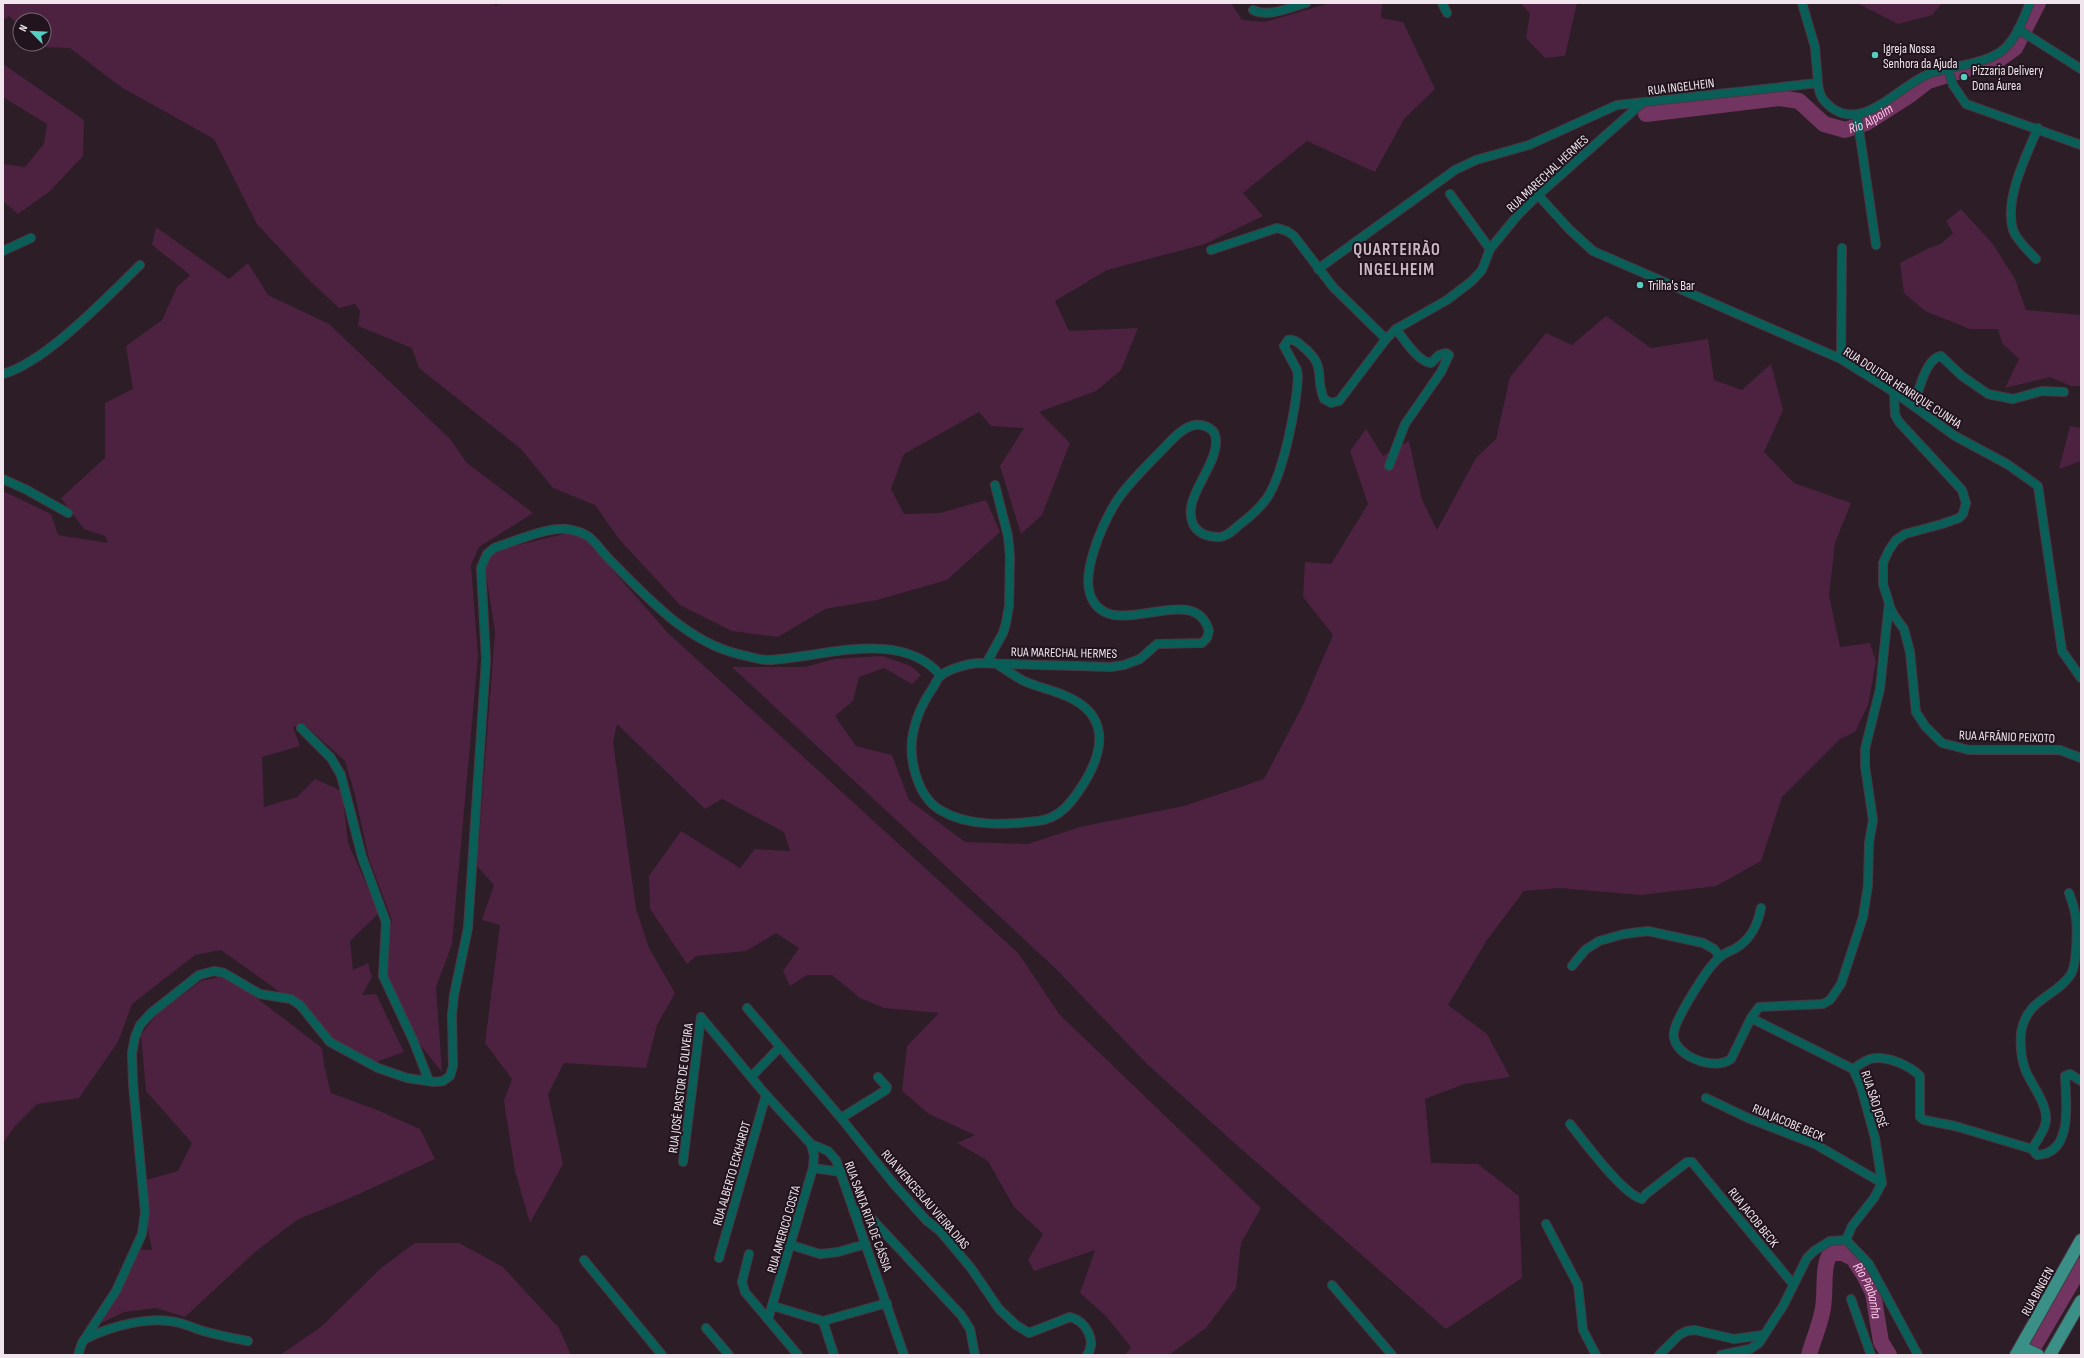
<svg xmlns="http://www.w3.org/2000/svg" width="2084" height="1358" font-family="'Sofia Sans Condensed',sans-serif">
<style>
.green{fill:#4c2240}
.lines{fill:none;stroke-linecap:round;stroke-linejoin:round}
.river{stroke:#723561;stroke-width:16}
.street-casing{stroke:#473943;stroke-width:10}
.primary-casing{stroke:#473943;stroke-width:14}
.street{stroke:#0a5e58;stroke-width:8}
.primary{stroke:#3a9087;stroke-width:12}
.poi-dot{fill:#57cec2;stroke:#22141e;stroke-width:1.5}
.labels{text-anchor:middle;stroke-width:4;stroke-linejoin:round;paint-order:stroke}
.poi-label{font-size:13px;fill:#f0e5ec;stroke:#22141e;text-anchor:start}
.street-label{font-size:13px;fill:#f0e5ec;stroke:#22141e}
.water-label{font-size:14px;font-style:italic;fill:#ffc6eb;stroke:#22141e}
.district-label{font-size:17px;font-weight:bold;letter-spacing:1px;fill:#ccb8c5;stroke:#22141e}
</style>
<rect width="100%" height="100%" fill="#2c1d27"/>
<g class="green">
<path d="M3,3H492L496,6L500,3H1231L1242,20L1265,22L1330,3H1382L1381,18L1403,22L1435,89L1404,119L1375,172L1307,141L1243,193L1263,216L1205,244L1107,270L1055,301L1069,331L1138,328L1121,370L1096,391L1039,412L1070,443L1042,515L1021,534L1000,466L1024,428L991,426L979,412L904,454L891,489L904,514L940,513L986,500L1000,532L947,580L877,600L825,609L778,637L732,631L680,605L619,539L595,505L553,488L521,449L419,368L412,348L358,326L360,311L355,304L339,308L311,282L257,224L214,139L121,87L70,48L43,47L40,44H44V20H20V26L9,16L3,20Z"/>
<path d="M1520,3H1577L1565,56L1545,58L1526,38L1530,13Z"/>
<path d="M1857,3H1942L1932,15L1898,24Z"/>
<path d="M3,64L84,120L83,156L50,191L18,214L3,201V164L25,167L44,144L47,124L3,97Z"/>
<path d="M1961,209L1993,244L2015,279L2026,310L2081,315V386H2071L2050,377L2005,388L2019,359L2002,343L1998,329H1970L1925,311L1904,293L1900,263L1929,248L1941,244L1953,233L1946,221Z"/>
<path d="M156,227L229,279L248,263L268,295L329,324L450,439L467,463L533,513L479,547L471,565L478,656L452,944L436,987L442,1072L417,1041L382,976L392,920L369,859L355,795L345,761L304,724L293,727L300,746L262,757L264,807L297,797L315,779L342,791L348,843L379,913L350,941L353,970L368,963L372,977L362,995L376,994L404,1052L376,1062L343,1048L273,987L221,950L195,955L132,1004L118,1042L79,1098L37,1104L16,1125L3,1143V491L51,514L58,535L108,543L105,536L84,529L61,498L105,458V403L133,389L126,346L162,320L177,287L190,275L152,245Z"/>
<path d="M1606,316L1651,348L1708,339L1714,380L1742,390L1771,364L1783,410L1764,452L1794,483L1851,503L1835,543L1829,596L1840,647L1870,643L1876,662L1868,705L1855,732L1840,739L1782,797L1761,861L1716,886L1641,895L1559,888L1524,891L1487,940L1448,1005L1487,1034L1510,1077L1464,1084L1425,1099L1431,1163L1478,1164L1519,1196L1522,1278L1446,1329L1230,1139L1147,1064L1056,969L732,667H805L834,659L882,656L911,666L921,675L912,684L884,668L859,677L853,701L835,716L856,746L892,755L909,800L965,842L1028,844L1080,827L1184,806L1264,779L1302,707L1333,635L1303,597L1305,562L1331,564L1368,504L1350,451L1366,429L1383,456L1409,441L1422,500L1437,530L1476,458L1496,439L1510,377L1546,333L1572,345Z"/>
<path d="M2070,426L2081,428V461L2059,469Z"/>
<path d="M572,532L588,542L668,633L1019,954L1059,1014L1261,1208L1241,1243L1236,1288L1206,1328L1169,1355H1125L1131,1347L1106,1316L1080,1293L1095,1250L1034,1271L1028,1260L1043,1234L1014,1207L988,1161L957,1143L975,1135L929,1114L902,1091L907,1046L939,1013L884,1008L860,998L832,975H807L790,986L783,971L799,948L776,933L746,951L696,956L687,964L650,909L649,876L681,831L740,868L755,849L790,851L784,832L722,799L705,809L617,724L613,742L636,909L649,948L675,993L657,1025L646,1068L564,1063L548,1094L563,1164L530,1223L515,1171L504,1101L512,1079L485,1043L500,925L482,920L494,885L477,866L495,632L486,574V559L493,551Z"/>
<path d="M220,977L241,986L322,1048L324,1065L331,1093L377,1110L420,1129L435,1159L359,1194L297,1220L255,1252L185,1317L156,1308L124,1312L91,1328L133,1249L152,1250L148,1230L146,1180L178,1171L192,1143L146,1091L141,1035L158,1013L201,981Z"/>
<path d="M415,1243H459L503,1267L559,1328L571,1355H280L321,1327L381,1268Z"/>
</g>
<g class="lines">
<g class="river">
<path id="s1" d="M1646,114L1780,98L1799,101L1824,124L1845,130L1866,123L1910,95L1928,81L2001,58L2015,48L2038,3"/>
<path id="s2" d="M1809,1355C1813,1341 1819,1327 1822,1313C1827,1294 1821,1270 1830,1254L1841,1252L1853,1258L1864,1275L1873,1293L1881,1342L1889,1355"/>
<path d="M2029,1355L2081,1266"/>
</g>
<g class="street-casing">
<g id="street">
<path d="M1442,3L1447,13"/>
<path d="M1802,3L1815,47L1818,83"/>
<path d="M1253,10C1268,18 1291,7 1306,3"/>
<path d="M2018,29L2081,69"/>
<path d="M1948,69L1953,85L1966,104L2081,145"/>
<path d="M1857,116L1876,245"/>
<path d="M1450,194L1490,249"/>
<path d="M1538,195L1569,229L1593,251L1841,359L1894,392L1955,436L2007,464L2038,486L2062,651L2081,678"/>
<path d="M1211,250L1277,228L1287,231L1294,236L1333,287L1386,339"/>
<path d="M3,251L31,238"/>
<path d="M2036,259C2028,250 2017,241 2013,230C2004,199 2026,156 2038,128"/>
<path d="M1318,269L1455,170L1476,160L1529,145L1617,105L1818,83C1819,95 1822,100 1832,108C1865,132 1900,84 1931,73C1954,65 1984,65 2003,50C2017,38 2023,19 2030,3"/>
<path d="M1841,359L1842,248"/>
<path d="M3,374C46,362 107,297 140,265"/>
<path d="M1915,407C1917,393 1926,358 1941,356L1962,376L1988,394L2013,399L2042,391L2064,392"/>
<path d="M1389,466L1405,424L1441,372L1449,355L1446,353L1439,355L1431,363C1417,361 1404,339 1396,329"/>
<path d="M3,479L27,490L68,513"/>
<path d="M1889,604L1893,614L1904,629L1910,652L1916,712L1925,726L1942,743L1969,750H2060L2081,758"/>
<path d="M987,662L1003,633L1006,623L1009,606L1010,556L1008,536L995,485"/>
<path d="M995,663C1005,669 1014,676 1024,681C1037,687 1053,690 1066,696C1109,714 1105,749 1084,783C1072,802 1060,819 1037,821C1006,825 968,827 940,810C917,796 908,758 913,733C916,718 923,702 932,689C935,685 937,679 940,676C949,669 966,664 977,663L1111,667L1124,665L1140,659L1157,644L1202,643L1207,638L1209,631C1194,577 1108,648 1090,594C1082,570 1103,523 1116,502C1128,483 1146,467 1162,450C1171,441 1182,427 1195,425C1203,424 1209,427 1214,432C1226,460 1180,495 1193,524C1198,534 1208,537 1219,537C1227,537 1233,530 1239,525C1250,517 1259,509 1267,498C1284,472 1296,408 1298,377L1297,370L1284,346L1288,340C1294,339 1298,342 1302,346C1328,367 1314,375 1324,399L1331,403L1339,401L1386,339L1396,329L1447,300L1472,281L1482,270L1490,249L1517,216L1538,195L1641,104"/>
<path d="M301,728L331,758L341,775L362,857L386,922L383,976L413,1040L429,1081"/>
<path d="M1761,908C1758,924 1750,940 1736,948C1731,951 1724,953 1720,957C1708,966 1676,1018 1674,1032C1670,1055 1714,1072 1731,1059L1751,1018L1759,1007L1823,1004L1830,1000L1841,984L1863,917L1868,885L1869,843L1873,820L1865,766V749L1880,689L1886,631L1889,603L1883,584V563L1889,550L1896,540L1905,534L1942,524L1959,518L1963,514L1966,503L1962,490L1899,422L1895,415L1894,392"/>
<path d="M1572,966L1585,950L1599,941L1624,934L1648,931L1703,943L1714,949L1720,957"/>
<path d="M747,1008L841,1118L893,1183L926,1220L940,1231L971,1268L999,1309L1016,1325L1029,1333L1070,1317C1086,1321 1097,1341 1087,1355"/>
<path d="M701,1017L766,1095L811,1144L828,1151L836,1160L904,1355"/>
<path d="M1751,1018L1853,1069L1861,1087L1875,1138L1882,1183L1874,1198L1852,1226L1846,1240"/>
<path d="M1853,1069C1859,1065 1864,1061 1870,1059C1886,1055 1909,1065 1920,1076V1117L1924,1120L1955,1126L2032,1149L2037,1155C2074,1154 2066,1100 2065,1076L2070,1074L2081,1081"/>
<path d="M752,1076L779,1048"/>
<path d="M1706,1098L1748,1118L1815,1144L1882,1183"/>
<path d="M841,1118L886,1090L887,1087L878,1077"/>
<path d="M1570,1124C1584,1141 1623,1195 1642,1199L1646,1194L1687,1162H1692L1793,1284"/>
<path d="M2032,1149C2036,1142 2043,1133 2045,1125C2051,1107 2031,1085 2025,1069C2021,1057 2020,1045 2021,1033C2026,998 2058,996 2071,974C2077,964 2078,924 2075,913C2074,906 2071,899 2069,893"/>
<path d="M683,1162L701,1017"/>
<path d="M813,1168L841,1172"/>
<path d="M853,1209L870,1217L961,1315L970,1329L975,1355"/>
<path d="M1546,1224L1578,1285L1583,1330L1596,1355"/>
<path d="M791,1245L820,1254L838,1252L866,1244"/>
<path d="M749,1254L742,1282L745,1292L798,1355"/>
<path d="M719,1258L766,1095"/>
<path d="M584,1260L662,1355"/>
<path d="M1332,1285L1392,1355"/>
<path d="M1851,1299L1871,1355"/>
<path d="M773,1306L823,1321L887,1303"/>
<path d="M768,1319L813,1168L814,1156L811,1144"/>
<path d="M823,1321L834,1355"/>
<path d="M706,1328L729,1355"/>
<path d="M85,1339C111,1326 151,1315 180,1323C187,1325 194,1328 200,1330C216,1335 232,1338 248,1341"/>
<path d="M78,1355L82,1343L116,1291L142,1234L145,1212L133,1084L132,1053L135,1037L140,1025L151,1013L199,975L214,971L224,973L260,994L291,999L300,1005L330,1042L378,1068L407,1078L434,1082L443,1081L450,1076L453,1066L452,1015L454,995L468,928L486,659L481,568L487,554L494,548C513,542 547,527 566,529C594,533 593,543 611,561C650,600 690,646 747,656C754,658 761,660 768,660C821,658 901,627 941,676"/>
<path d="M1659,1355L1679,1335L1687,1331L1695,1330L1734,1339L1763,1335"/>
<path d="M1721,1355L1750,1349L1759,1343L1783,1306L1807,1258L1814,1251L1830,1241L1846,1240L1869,1264L1918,1355"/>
</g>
</g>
<g class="primary-casing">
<g id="primary">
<path d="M2021,1347L2038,1355"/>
<path d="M2016,1355L2081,1240"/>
<path d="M2050,1355L2081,1301"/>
</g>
</g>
<use href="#street" class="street"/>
<use href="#primary" class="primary"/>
</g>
<g class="poi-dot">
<circle cx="1875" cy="55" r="4"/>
<circle cx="1964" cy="77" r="4"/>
<circle cx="1640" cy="285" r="4"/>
</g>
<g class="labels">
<g class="poi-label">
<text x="1883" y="53">Igreja Nossa<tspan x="1883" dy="15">Senhora da Ajuda</tspan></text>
<text x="1972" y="75">Pizzaria Delivery<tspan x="1972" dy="15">Dona Áurea</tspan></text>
<text x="1648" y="290">Trilha's Bar</text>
</g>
<g class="street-label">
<text transform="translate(1681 86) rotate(-7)" y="5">RUA INGELHEIN</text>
<text transform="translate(1547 173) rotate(-43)" y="5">RUA MARECHAL HERMES</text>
<text transform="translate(1903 387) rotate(33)" y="5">RUA DOUTOR HENRIQUE CUNHA</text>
<text transform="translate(1064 652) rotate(1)" y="5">RUA MARECHAL HERMES</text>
<text transform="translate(2007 736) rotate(2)" y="5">RUA AFRÂNIO PEIXOTO</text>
<text transform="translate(680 1088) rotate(-83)" y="5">RUA JOSÉ PASTOR DE OLIVEIRA</text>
<text transform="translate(1875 1099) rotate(72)" y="5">RUA SÂO JOSÉ</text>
<text transform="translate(1789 1122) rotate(23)" y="5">RUA JACOBE BECK</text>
<text transform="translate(731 1173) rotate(-74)" y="5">RUA ALBERTO ECKHARDT</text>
<text transform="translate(926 1199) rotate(49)" y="5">RUA WENCESLAU VIEIRA DIAS</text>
<text transform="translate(869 1216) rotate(70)" y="5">RUA SANTA RITA DE CÁSSIA</text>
<text transform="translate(1754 1217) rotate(51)" y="5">RUA JACOB BECK</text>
<text transform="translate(783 1229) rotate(-74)" y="5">RUA AMERICO COSTA</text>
<text transform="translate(2037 1291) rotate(-61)" y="5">RUA BINGEN</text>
</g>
<g class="water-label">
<text dy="5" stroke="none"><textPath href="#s1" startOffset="238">Rio Alpoim</textPath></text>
<text dy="5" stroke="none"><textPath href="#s2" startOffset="165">Rio Piabanha</textPath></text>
</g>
<g class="district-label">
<text x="1397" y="255">QUARTEIRÃO<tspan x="1397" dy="20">INGELHEIM</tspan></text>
</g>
</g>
<rect width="2084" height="1358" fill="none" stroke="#f0e5ec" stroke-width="8"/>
<g transform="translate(32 32) rotate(294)"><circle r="19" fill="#22141e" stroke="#746870"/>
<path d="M0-3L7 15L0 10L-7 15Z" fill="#57cec2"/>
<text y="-6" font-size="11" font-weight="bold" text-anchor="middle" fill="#f0e5ec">N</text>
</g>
</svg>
